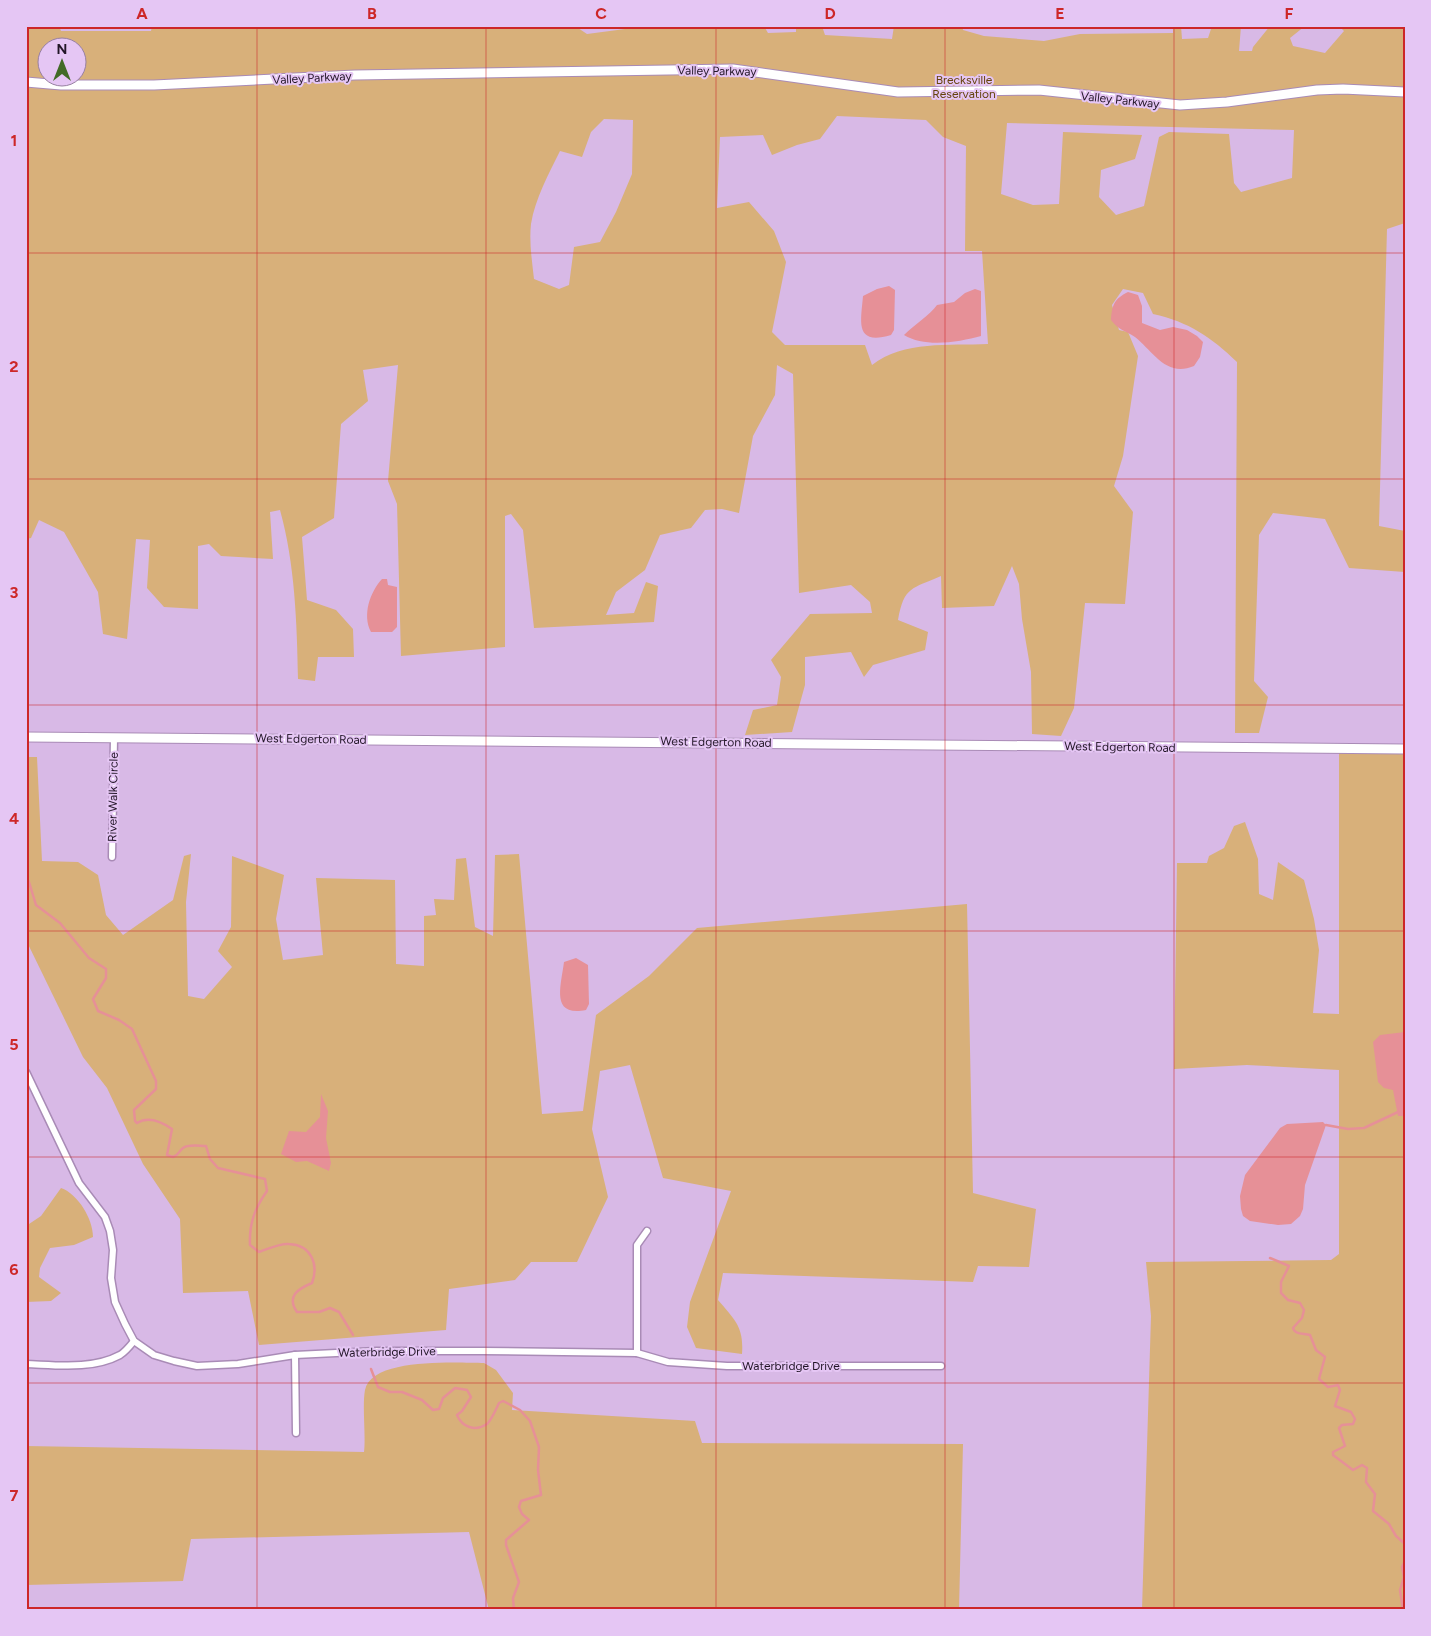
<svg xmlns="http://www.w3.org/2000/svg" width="1431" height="1636" font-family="Figtree,sans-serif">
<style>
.green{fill:#d8b07a;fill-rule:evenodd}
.water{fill:#e69097}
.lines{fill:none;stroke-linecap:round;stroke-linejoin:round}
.stream{stroke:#e69097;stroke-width:2.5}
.street-casing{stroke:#a98bb6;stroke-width:9}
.secondary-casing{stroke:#a98bb6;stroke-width:11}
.street{stroke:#fff;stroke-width:6}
.secondary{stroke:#fff;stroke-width:9}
.grid{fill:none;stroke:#cd2728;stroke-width:1;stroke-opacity:0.55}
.labels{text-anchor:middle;stroke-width:4;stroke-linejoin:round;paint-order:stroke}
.street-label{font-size:12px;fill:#221627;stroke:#e5c6f4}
.park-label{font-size:12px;fill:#64430c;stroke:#e5c6f4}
.neatline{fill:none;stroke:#cd2728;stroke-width:2}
.grid-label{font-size:16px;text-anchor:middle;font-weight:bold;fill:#cd2728}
</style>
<rect width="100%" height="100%" fill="#d8b9e6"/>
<g class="green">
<path d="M26,26H59L61,31H151L152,26H575L587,34L625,29V26H764L768,33L796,32V26H822L825,35L892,39L894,26H962L963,30L984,36L1044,41L1080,34L1173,33V26H1181L1182,39L1208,38L1212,26H1241L1239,51H1252L1253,47L1270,26H1305L1290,38L1293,46L1325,53L1344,31L1339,26H1405V223L1387,229L1379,526L1405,531V572L1349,568L1325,519L1273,513L1259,535L1254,681L1268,697L1259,733H1235L1237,362C1211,337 1189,322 1153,314L1143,293L1123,289L1112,305L1119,330L1128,332L1138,356L1123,456L1114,486L1133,512L1125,604L1085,603L1074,708L1061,736L1032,734L1031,672L1022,619L1019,584L1012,566L994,606L942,608L941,576C912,589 904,586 898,620L928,632L925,650L873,665L864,677L851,652L805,657V685L792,732L745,735L753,710L777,705L781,677L771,660L810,614L872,613L870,602L851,585L799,593L793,374L777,365L775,395L753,436L739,513L722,509L705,510L691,528L660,535L645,570L616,592L606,615L634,613L646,582L658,586L654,622L534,628L523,530L511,514L505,516V647L401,656L397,504L388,481L398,365L363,370L368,401L341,424L334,518L302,537L307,600L336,610L353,629L354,657H318L315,681L298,679C297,623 295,564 280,510L270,512L273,559L221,556L209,544L198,546V609L164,607L147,588L150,540L136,539L127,639L103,634L98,592L64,532L39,520L31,538L26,539ZM48,48H78V78H48ZM837,116L926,120L943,137L966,146L965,251H982L988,344C949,346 904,340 872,365L865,345H785L772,332L786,262L774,231L749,202L717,208L720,137L763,135L772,155L797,145L820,139ZM604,119L633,120L632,174L616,212L600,242L574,247L569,285L559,289L534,279C532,261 529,242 531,224C535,199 549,173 560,151L582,157L591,132ZM1007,123L1294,130L1292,178L1241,192L1234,183L1229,134L1169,132L1159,137L1144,206L1116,215L1099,197L1101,170L1135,159L1142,135L1063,132L1059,204L1033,205L1001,194Z"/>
<path d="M1339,752L1405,753V1610H1142L1151,1316L1146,1262L1331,1260L1339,1254V1070L1247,1065L1174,1069L1177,863H1207L1209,856L1224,848L1234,826L1245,822L1258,859L1259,894L1273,900L1278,862L1304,880L1314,919L1319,950L1313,1013L1339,1014Z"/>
<path d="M26,757H37L42,861L78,862L98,875L106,915L123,935L173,900L184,856L191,854L186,902L188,996L204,999L232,967L218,951L231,927L232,856L284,875L276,919L283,960L323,955L316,878L395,880L396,964L424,966V916L436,915L434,899L454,900L456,859L466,858L475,927L493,936L495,855L519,854L542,1114L583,1111L596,1015L649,976L697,928L967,904L973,1193L1036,1209L1029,1267L978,1266L973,1282L723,1273L718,1300C735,1320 744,1327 742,1354L696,1348L687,1327L690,1302L731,1191L663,1178L630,1065L600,1071L592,1129L608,1197L577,1262H531L515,1280L449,1289L446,1330L259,1345L248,1291L183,1293L180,1219L143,1164L107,1088L83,1057L26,940Z"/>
<path d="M61,1188C78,1194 93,1219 93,1237L74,1245L50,1248L40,1268L39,1277L61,1293L51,1301L26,1302V1226L41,1216Z"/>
<path d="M484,1363L496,1370L513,1393L512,1410L695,1421L702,1443L963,1444L959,1610H489L469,1532L191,1539L183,1581L26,1585V1446L364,1452C366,1435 362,1406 365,1390C372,1357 458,1363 484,1363Z"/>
</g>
<g class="water">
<path d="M889,286L895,290L894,330L891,335C854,346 861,321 863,296L877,289Z"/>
<path d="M975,289L981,291V336C959,342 925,348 904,335C914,325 930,315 937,305L954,302L965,293Z"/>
<path d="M1128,292L1138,295L1142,306V323L1160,330L1173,327L1187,330L1197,336L1203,342L1200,357L1194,366C1166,378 1153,351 1135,337C1125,330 1119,331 1111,320C1112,305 1114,299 1128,292Z"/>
<path d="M382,579H387L388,585L397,587V627L392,632H371C362,615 370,592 382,579Z"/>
<path d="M576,958L588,965L589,1004L586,1010C550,1017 561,986 564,962Z"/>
<path d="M1405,1032V1116H1398L1393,1090L1384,1088L1378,1082L1373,1042L1380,1035Z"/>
<path d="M321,1094L328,1111L326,1138L331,1163L329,1171L307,1161L296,1162L281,1154L289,1131L306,1132L320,1117Z"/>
<path d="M1323,1122L1326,1125L1305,1185L1303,1209L1300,1216L1291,1224L1278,1225L1250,1221L1243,1216L1241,1209L1240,1196L1245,1175L1280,1128L1287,1124Z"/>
</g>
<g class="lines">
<g class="stream">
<path d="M26,878L29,882L36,905L60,923L89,958L106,969V978L93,999L98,1011L119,1020L132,1029L156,1081V1089L134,1110L135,1121L137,1123C148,1116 162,1122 172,1129L167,1155L173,1157C179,1155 178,1152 183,1148C188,1144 199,1146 206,1146L210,1159L218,1168L265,1179L267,1191C255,1208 249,1223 250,1245L259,1252C268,1249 280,1243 289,1244C311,1245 319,1264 312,1283C298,1289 286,1296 297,1312H319L330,1308L339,1312L353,1335"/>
<path d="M1326,1125L1348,1129L1364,1128L1398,1112"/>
<path d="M1270,1258L1289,1266L1281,1282V1293L1288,1300L1300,1303L1304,1310L1302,1318L1293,1328C1295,1335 1304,1333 1310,1335L1316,1350L1325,1357L1319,1379L1328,1387L1338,1385L1340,1390L1335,1406L1351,1412L1355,1419L1353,1424L1342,1425L1339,1428L1345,1446L1333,1452V1455L1353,1470L1362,1465L1367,1468L1366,1482L1375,1494L1373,1511L1389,1524L1396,1536L1405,1544"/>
<path d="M371,1369L378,1387L390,1392H402L422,1400L433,1410L439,1409L443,1398L455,1388L467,1390L471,1397L462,1411L457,1415C462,1427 475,1432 487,1424C492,1419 496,1409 499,1403L503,1401L520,1410L530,1421L539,1447L538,1470L541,1495L521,1501L519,1507L522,1514L529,1520L506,1540V1545L519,1582L513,1598L514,1610"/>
<path d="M1403,1610L1400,1590L1404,1577L1402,1567L1405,1561"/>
</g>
<g class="street-casing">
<g id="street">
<path d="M112,857L114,738"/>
<path d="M26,1072L79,1183L105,1217L110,1231L113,1250L111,1278L115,1302L125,1324L134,1341L154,1355L174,1361L197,1366L238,1364L295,1355L377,1351H483L637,1353L668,1362L727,1366H941"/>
<path d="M637,1353V1245L647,1231"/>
<path d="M295,1355L296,1433"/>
<path d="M26,1364C56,1365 92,1370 120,1355C125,1352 130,1346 134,1341"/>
</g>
</g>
<g class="secondary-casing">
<g id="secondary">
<path d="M26,82L61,85H154L355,75L733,69L898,92L1039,90L1180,105L1227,102L1317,90L1343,89L1405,92"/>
<path d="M26,737L1405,749"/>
</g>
</g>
<use href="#street" class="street"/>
<use href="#secondary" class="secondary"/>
</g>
<path class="grid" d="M257,26V1610M486,26V1610M716,26V1610M945,26V1610M1174,26V1610M26,253H1405M26,479H1405M26,705H1405M26,931H1405M26,1157H1405M26,1383H1405"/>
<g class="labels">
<g class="street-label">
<text transform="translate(717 71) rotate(1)" y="4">Valley Parkway</text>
<text transform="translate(312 78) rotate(-3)" y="4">Valley Parkway</text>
<text transform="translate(1120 100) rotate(6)" y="4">Valley Parkway</text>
<text transform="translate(311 739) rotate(1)" y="4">West Edgerton Road</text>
<text transform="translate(716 742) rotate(1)" y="4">West Edgerton Road</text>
<text transform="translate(1120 747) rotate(1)" y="4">West Edgerton Road</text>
<text transform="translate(113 797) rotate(-89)" y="4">River Walk Circle</text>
<text transform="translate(387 1352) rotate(-1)" y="4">Waterbridge Drive</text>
<text x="791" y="1370">Waterbridge Drive</text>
</g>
<g class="park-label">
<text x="964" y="84">Brecksville<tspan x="964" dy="14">Reservation</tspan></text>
</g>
</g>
<rect width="1431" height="1636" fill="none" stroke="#e5c6f4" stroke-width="55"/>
<g transform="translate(62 62)"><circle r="24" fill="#e5c6f4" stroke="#9780a2"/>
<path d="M0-4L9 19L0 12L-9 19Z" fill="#426b27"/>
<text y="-8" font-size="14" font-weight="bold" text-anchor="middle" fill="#221627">N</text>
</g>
<rect x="28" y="28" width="1376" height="1580" class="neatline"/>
<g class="grid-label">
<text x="142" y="19">A</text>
<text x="372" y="19">B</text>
<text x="601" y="19">C</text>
<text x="830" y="19">D</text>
<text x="1060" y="19">E</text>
<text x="1289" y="19">F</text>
<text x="14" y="146">1</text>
<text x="14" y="372">2</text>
<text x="14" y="598">3</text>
<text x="14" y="824">4</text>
<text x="14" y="1050">5</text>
<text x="14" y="1275">6</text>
<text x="14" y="1501">7</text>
</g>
</svg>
